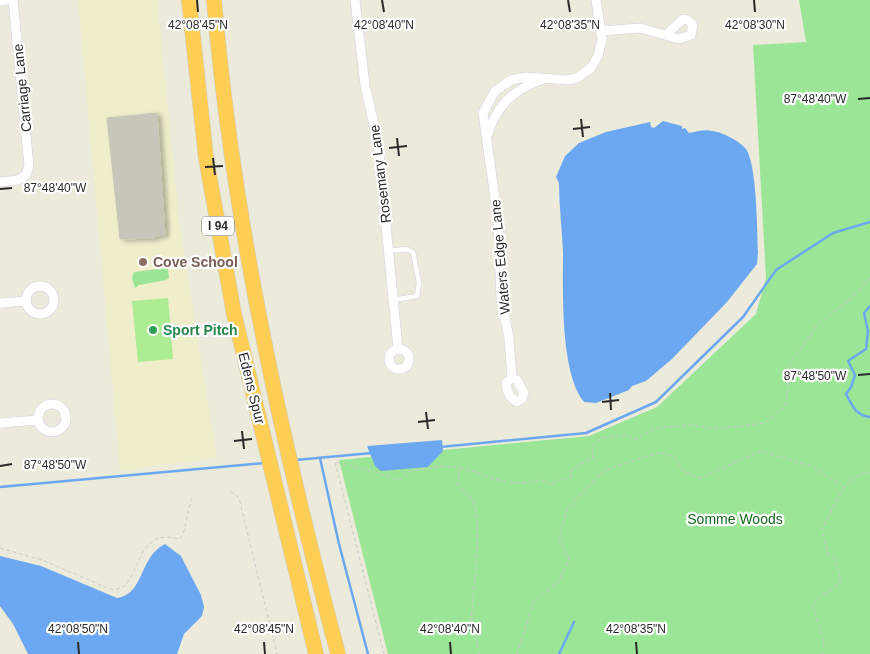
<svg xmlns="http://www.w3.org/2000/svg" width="870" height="654" font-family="Arial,sans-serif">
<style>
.education{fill:#efedca}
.green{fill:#9be596}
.pitch{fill:#acec92}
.water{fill:#6ca8f1}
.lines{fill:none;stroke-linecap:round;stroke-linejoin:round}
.stream{stroke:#6ca8f1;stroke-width:2.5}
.building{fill:#c8c6bb;stroke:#c8c6b5;filter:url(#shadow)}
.service-casing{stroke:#d2d1e3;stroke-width:5.5}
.minor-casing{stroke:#d2d1e3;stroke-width:10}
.motorway-casing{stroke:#ccc;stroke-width:16}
.path{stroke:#ccc;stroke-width:1;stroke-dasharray:4 2.5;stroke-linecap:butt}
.service{stroke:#fff;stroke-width:4.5}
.minor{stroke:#fff;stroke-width:9}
.motorway{stroke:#ffce54;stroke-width:15}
.ticks{fill:none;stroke:#2a2a2a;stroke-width:2}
.education-dot{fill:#8d6e63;stroke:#fff;stroke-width:2}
.leisure-dot{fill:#2e9e5b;stroke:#fff;stroke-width:2}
.labels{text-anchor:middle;stroke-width:4.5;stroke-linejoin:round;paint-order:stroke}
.shield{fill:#fff;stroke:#6a6a6a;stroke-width:1}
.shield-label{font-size:12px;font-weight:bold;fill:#2a2a2a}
.street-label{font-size:14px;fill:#2a2a2a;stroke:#fff}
.education-label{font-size:14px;font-weight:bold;fill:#785e54;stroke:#fff;text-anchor:start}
.leisure-label{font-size:14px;font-weight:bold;fill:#27864d;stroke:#fff;text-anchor:start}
.park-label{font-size:14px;fill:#18691e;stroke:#fff}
.ticks-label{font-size:12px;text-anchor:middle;fill:#2a2a2a;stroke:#fff;stroke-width:4.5;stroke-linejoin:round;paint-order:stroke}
</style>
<defs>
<filter id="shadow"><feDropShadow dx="4" dy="2" stdDeviation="2.5" flood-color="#0004"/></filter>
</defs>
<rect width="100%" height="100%" fill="#eceadb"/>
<path class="education" d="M78,0H157L180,229L217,458L120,471Z"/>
<g class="green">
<path d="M799,0H870V654H388L339,460L589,436L657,407L756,314L766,278L753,45L806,42Z"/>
<path d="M166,268L168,269L169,278L166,280L139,285L135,288L132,278L134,272Z"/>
</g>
<path class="pitch" d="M168,298L173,359L138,362L132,301Z"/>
<g class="water">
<path d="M663,121L682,126V129L685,128L689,133C696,132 705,129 712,131C722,132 740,141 746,149C757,165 757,230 758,252L757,264L727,302L672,359L646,381L632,386L629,390L596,403L584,402C560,373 563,290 563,252C562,229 559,206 559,183L556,177L565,156L579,143L606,132L650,122L651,127L654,128Z"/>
<path d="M442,440L443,451L428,467L381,471L375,466L367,446Z"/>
<path d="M165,544L181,556L185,564L201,595L204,607L202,616L184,634L177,654H28L13,624L0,606V556L41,566L117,598C145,594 138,558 165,544Z"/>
</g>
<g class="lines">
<g class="stream">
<path d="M870,306L864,313L868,331L866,349L848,361L855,375L851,387L846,394C852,405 856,416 870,417"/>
<path d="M440,447L586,433L656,402L743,317L776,270L833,233L870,222"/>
<path d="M320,458L339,544L368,654"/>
<path d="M295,460L372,453"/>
<path d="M0,487L265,463"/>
<path d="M559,654L574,622"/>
</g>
</g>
<path class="building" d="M157,113L165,235L155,236V238L120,239L107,118Z"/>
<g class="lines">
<g class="service-casing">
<path id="service" d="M389,251L406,249L413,252L419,282L417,296L393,300"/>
</g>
<g class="minor-casing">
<g id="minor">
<path d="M355,0L365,85L378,143L398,349"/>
<path d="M0,1L6,0"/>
<path d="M601,31L640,28L679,39L691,35L693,25L688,20L683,19L666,35"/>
<path d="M487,136C496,107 512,90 541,80"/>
<path d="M0,182L18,180L26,175L29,166L13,0"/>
<circle cx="40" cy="300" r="14"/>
<path d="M0,303L26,301"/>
<circle cx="399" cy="359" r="10"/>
<path d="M512,378L517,380L524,393L522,399L517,402C509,397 507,392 506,383L512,378L509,338L501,299L498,220L483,113L495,91L511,80L526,77L568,80L577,78L591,68L598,56L602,39L596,0"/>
<circle cx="52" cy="418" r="14"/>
<path d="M0,423L38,420"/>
</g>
</g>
<g class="motorway-casing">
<g id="motorway">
<path d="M189,0L206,158L234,314L316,654"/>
<path d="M214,0C233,222 281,439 338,654"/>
</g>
</g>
<g class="path">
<path d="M335,462L384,654"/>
<path d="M336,462C349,466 362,468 375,472C385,474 391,480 402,479L407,472L441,466L459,467"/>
<path d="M231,491L239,498L277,654"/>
<path d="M0,548L42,560L110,589C144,595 129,525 179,539L183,535L192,496"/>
<path d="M479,654C477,638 470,625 472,609C474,588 483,516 472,499C468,494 462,491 458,486L459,467C495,477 503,488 544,480L550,485L561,479L571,478V470L593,457L592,448L601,438L627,435L637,440L654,428L691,425L718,429L765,423L786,405L790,364L818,324L853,297L870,278"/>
<path d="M517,654L534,601L558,582L569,560L559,539L567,509L605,470L660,452L674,457L684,471L700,478L760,451L811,466L844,487"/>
<path d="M822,654L824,644L813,605C817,595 833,591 841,580L835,558L828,553L822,529L844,487L859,475L870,472"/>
</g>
<use href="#service" class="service"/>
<use href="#minor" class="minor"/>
<use href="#motorway" class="motorway"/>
</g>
<path class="ticks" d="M197,0L198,12M382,0L384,12M568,0L570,12M754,0L755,12M858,99L870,98M581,119L583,137M573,129L590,127M397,138L399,156M389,148L407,146M213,158L215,175M205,167L223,166M0,189L12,188M858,375L870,374M610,393L611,410M602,402L619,400M426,412L428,429M418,422L435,420M242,431L244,449M234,441L252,439M0,466L12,464M78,642L79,654M264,642L265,654M450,642L451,654M636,642L637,654"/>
<circle class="education-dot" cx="143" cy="262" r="5"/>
<circle class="leisure-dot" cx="153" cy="330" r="5"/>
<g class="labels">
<rect class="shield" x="202" y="216.5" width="32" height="19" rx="4"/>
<g class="shield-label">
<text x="218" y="230">I 94</text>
</g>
<g class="street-label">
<text transform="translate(22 88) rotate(-96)" y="5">Carriage Lane</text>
<text transform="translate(380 174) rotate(-97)" y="5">Rosemary Lane</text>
<text transform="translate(500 257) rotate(-95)" y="5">Waters Edge Lane</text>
<text transform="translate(252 388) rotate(76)" y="5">Edens Spur</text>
</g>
<g class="education-label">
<text x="153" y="267">Cove School</text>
</g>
<g class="leisure-label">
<text x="163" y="335">Sport Pitch</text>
</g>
<g class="park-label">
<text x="735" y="524">Somme Woods</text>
</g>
</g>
<g class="ticks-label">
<text x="198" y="29">42°08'45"N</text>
<text x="384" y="29">42°08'40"N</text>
<text x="570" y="29">42°08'35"N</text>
<text x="755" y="29">42°08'30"N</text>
<text x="815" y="103">87°48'40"W</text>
<text x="55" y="192">87°48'40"W</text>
<text x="815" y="380">87°48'50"W</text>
<text x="55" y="469">87°48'50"W</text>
<text x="78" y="633">42°08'50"N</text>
<text x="264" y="633">42°08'45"N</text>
<text x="450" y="633">42°08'40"N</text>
<text x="636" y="633">42°08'35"N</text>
</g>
</svg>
